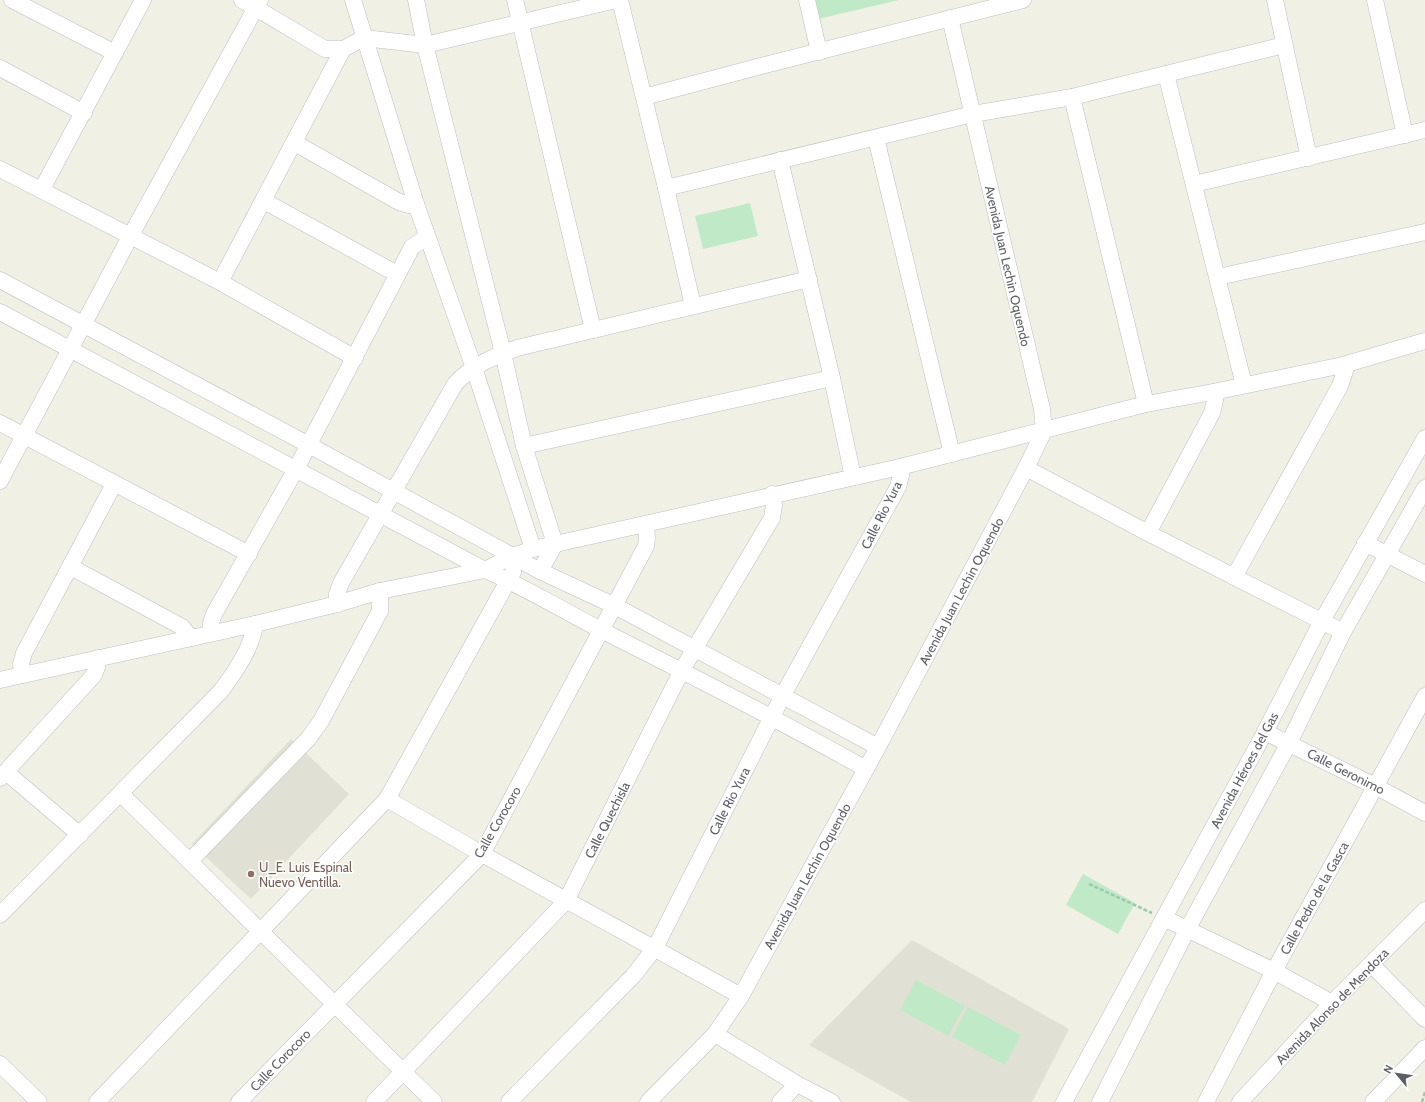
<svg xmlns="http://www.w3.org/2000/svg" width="1425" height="1102" font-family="Cabin,sans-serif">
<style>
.education{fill:#e1e0d4}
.green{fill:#c0e9c8}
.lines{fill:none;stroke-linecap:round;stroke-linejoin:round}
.minor-casing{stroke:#bdbec5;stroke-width:17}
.path{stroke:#98cab0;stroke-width:2.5;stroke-dasharray:4 2;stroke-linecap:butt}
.minor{stroke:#fff;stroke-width:16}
.education-dot{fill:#8d6e63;stroke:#fff;stroke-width:1.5}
.labels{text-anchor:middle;stroke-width:3;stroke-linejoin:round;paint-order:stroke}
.street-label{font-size:13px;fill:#5d5f67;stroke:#fff}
.education-label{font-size:13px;fill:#785e54;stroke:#fff;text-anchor:start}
</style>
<rect width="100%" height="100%" fill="#f0f0e5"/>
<g class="education">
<path d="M291,739L349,794L251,899L192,844Z"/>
<path d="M912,940L1069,1029L1032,1102H911L809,1045Z"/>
</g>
<g class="green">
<path d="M814,0H899L818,19Z"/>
<path d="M750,203L758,236L703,249L695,216Z"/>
<path d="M1083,874L1135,903L1118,934L1066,905Z"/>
<path d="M916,980L965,1006L948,1036L900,1010Z"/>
<path d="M968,1007L1021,1035L1005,1065L952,1037Z"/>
</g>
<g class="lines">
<g class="minor-casing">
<g id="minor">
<path d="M12,0L115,53"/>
<path d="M242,0L325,49H343L364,38L425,45L616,0"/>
<path d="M353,0L416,204L474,368L533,549"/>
<path d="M416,0L425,45L503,353L524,446L555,544L540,571"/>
<path d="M515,0L593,330"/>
<path d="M620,0L666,188L693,306"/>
<path d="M807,0L819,52"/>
<path d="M1275,0L1309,158"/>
<path d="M1375,0L1405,135"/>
<path d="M0,68L84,113"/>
<path d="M1166,74L1244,385"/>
<path d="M644,97L761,66L1023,0"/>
<path d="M1072,97L1146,404"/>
<path d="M876,138L952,454"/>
<path d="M295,143L399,202L409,205L416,204"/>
<path d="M780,160L832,378L853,477"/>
<path d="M0,169L220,282L355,358"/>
<path d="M1194,184L1425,130"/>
<path d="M666,188L973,114L1072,97L1284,45"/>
<path d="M42,189L143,0"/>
<path d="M264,201L397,274"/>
<path d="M1218,277L1425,232"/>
<path d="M0,280L309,445L540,571L615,606L878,747"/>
<path d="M220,282L343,49"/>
<path d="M0,312L485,570C525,587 562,610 601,630C690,675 779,720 866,769"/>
<path d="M0,423L249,554"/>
<path d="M524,446L832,378"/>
<path d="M1026,468L1148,533L1343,632"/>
<path d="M0,481L131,235L260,0"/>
<path d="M1148,533L1212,413L1215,401L1213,392"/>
<path d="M1365,543L1425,574"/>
<path d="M71,567L182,627L191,638"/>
<path d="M1234,577L1340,386L1345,371L1343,365"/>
<path d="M337,604V594L341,583L455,384C471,366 495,356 517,348L809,279"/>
<path d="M211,632V623L214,614L296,469L412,247L427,237"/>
<path d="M22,675L21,664L24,653L114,484"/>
<path d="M0,680L255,624L337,604L380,591L485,570L512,556L533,549L900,467L1146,404L1213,392L1343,365L1425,341"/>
<path d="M1265,732L1375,786L1425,813"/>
<path d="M6,772L80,835"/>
<path d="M0,778L94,675L97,667L98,658"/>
<path d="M121,794L434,1102"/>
<path d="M387,799L482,854L741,996"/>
<path d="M191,860L308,739L321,721L380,611V591"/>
<path d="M0,915L221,691C235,672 252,648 255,624"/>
<path d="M1164,918L1274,971L1332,1003"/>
<path d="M1372,965L1425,1019"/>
<path d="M715,1034L797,1084L832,1102"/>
<path d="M0,1064L39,1102"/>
<path d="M97,1102L387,799L513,572"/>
<path d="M239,1102L482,854L646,546L647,538L646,525"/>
<path d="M374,1102L566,901L682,670L772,518L774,505L772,494"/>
<path d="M509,1102L633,976L655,948L783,695L898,487L901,475L900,467"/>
<path d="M648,1102L715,1034L741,996L878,747L1026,468L1044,431L1042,409L950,18"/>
<path d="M780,1102L797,1084"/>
<path d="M1064,1102L1265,732L1322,621L1425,438"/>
<path d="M1100,1102L1188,928L1289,743L1343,632L1425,488"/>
<path d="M1206,1102L1274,971L1425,696"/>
<path d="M1240,1102L1332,1003L1425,910"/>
<path d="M1373,1102L1425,1048"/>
</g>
</g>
<g class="path">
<path d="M1089,884L1152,913"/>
<path d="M1422,1102L1425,1092"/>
</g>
<use href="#minor" class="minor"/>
</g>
<circle class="education-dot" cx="251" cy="874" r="4"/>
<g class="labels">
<g class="street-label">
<text transform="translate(1008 266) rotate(77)" y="5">Avenida Juan Lechin Oquendo</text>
<text transform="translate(881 515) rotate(-63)" y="5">Calle Rio Yura</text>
<text transform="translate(961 591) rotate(-62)" y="5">Avenida Juan Lechin Oquendo</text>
<text transform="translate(1244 770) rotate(-62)" y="5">Avenida Héroes del Gas</text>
<text transform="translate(1346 771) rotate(27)" y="5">Calle Geronimo</text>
<text transform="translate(729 801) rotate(-63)" y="5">Calle Rio Yura</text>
<text transform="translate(607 820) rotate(-63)" y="5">Calle Quechisla</text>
<text transform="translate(497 822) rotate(-60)" y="5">Calle Corocoro</text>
<text transform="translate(807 876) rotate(-61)" y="5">Avenida Juan Lechin Oquendo</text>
<text transform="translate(1314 898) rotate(-61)" y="5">Calle Pedro de la Gasca</text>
<text transform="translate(1332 1006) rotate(-46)" y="5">Avenida Alonso de Mendoza</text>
<text transform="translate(280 1060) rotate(-46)" y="5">Calle Corocoro</text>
</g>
<g class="education-label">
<text x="259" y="872">U_E. Luis Espinal<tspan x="259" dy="15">Nuevo Ventilla.</tspan></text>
</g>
</g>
<g transform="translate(1397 1074) rotate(299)" stroke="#ffffff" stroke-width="3" paint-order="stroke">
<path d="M0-3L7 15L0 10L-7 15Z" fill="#5d5f67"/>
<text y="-6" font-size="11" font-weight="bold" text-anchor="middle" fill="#5d5f67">N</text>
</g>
</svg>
